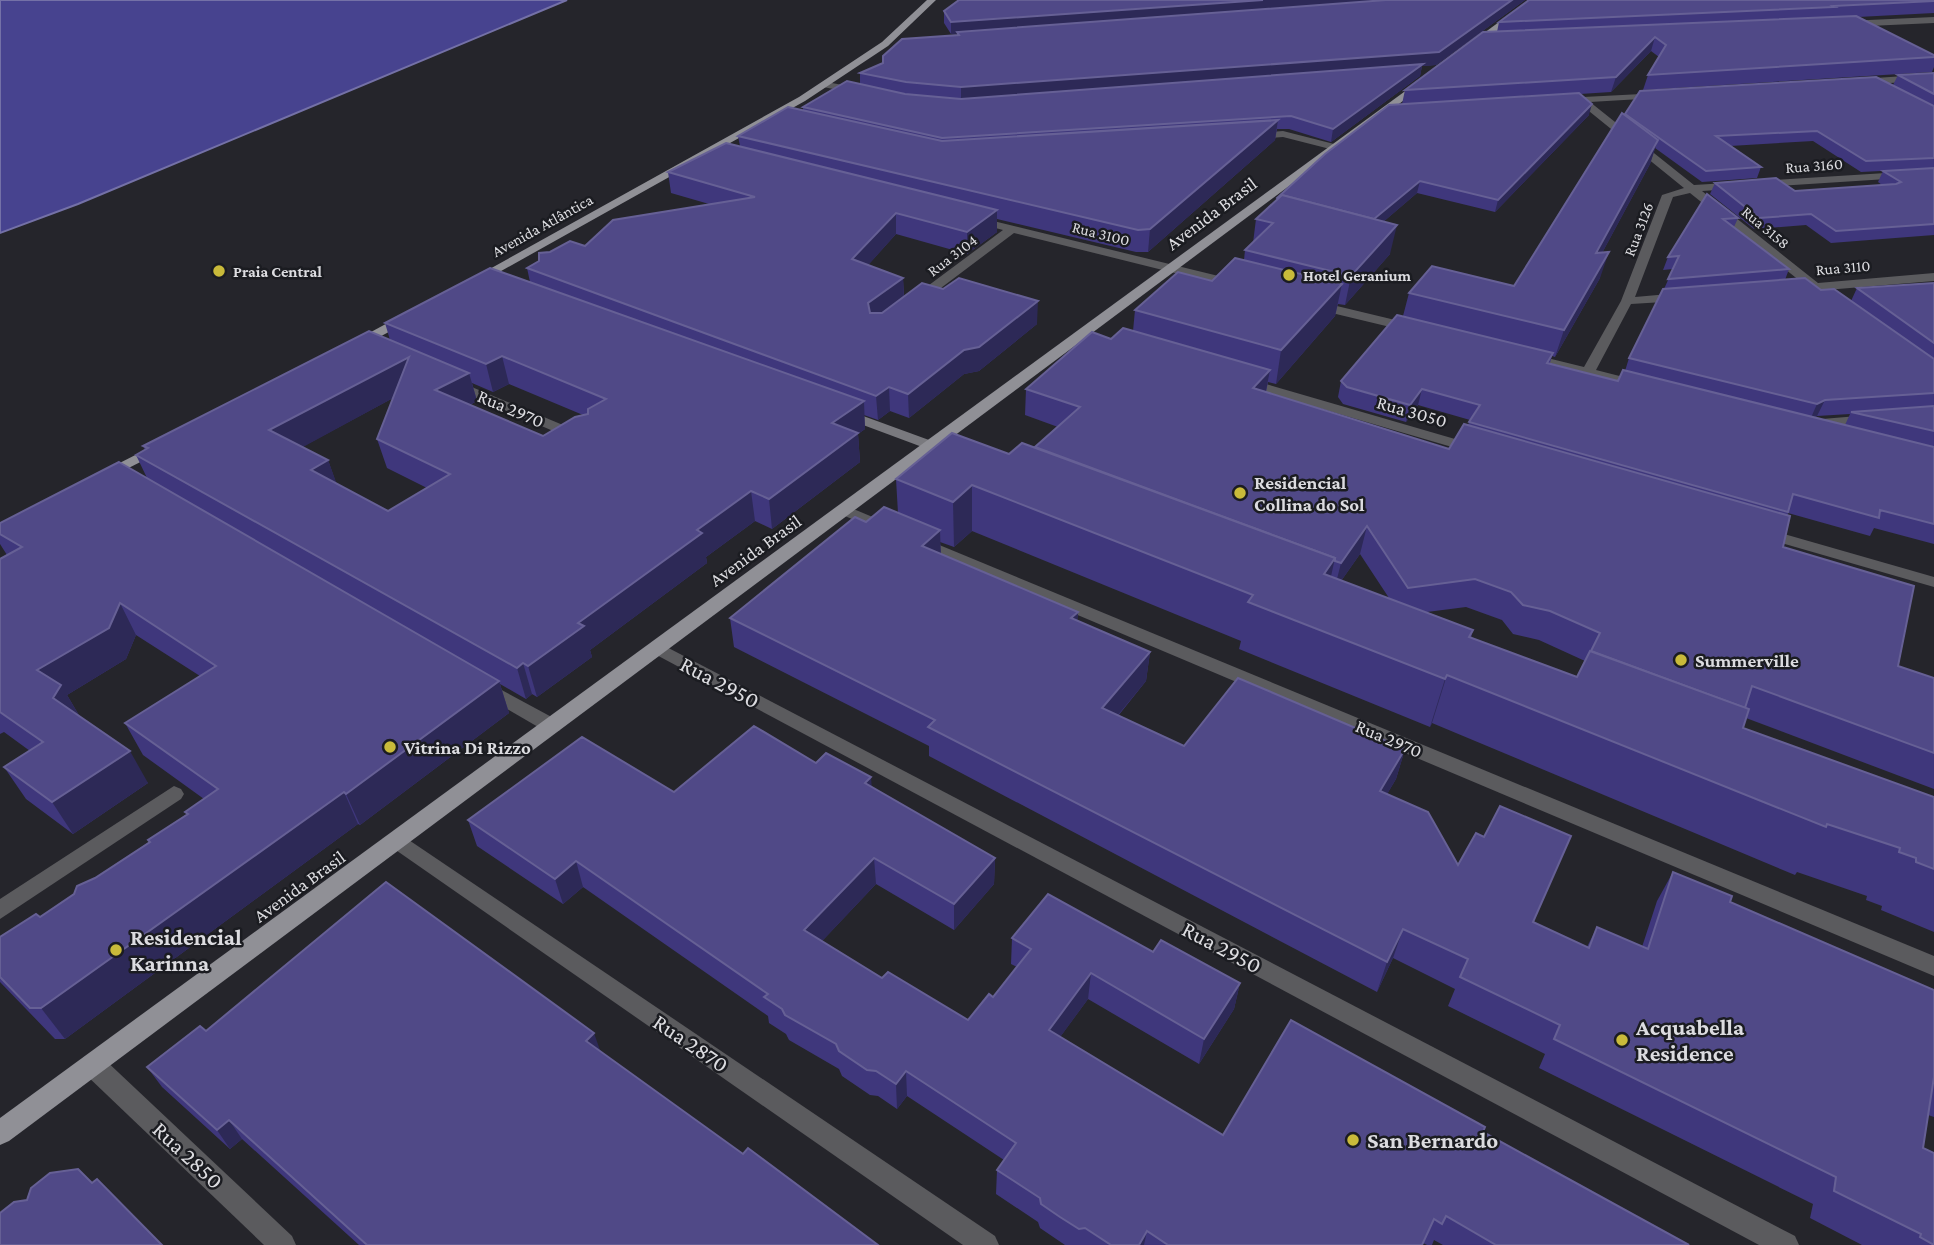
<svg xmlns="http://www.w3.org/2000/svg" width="1934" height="1245" font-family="'Crimson Pro',serif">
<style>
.water{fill:#47438f;stroke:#7471a7;stroke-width:2}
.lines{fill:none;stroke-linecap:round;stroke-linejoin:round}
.lane{fill:#5b5b5e;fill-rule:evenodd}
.street{fill:#5b5b5e;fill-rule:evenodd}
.secondary{fill:#79797e;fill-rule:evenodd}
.primary{fill:#909096;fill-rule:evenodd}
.wall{fill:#3f377c;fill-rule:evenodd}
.shaded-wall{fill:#2d2957}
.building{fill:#504987;stroke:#666095;stroke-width:2;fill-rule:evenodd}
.poi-dot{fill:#c9ba3a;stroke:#1b1c21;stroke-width:2.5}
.labels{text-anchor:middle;stroke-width:5;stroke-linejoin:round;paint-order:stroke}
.far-street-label{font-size:16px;fill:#dcdce0;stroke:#1b1c21}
.far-poi-label{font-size:16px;font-weight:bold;fill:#dcdce0;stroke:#1b1c21;text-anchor:start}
.street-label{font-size:19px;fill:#dcdce0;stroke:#1b1c21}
.poi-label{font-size:19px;font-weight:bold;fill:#dcdce0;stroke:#1b1c21;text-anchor:start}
.near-street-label{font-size:23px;fill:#dcdce0;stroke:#1b1c21}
.near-poi-label{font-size:23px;font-weight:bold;fill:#dcdce0;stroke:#1b1c21;text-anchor:start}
</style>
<rect width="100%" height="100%" fill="#25252b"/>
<path class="water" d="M0,0H567L78,204L0,233Z"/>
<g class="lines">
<g class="lane">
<path d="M1283,131L1338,145L1339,147L1334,150L1283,137L1255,139L1250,136L1255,133Z"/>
<path d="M455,380L582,433L584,436L582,439H572L450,387L448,384Z"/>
</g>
<g class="street">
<path d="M1934,17V23L1847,27L1843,24L1847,21Z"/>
<path d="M1934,74V80L1861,85L1856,82L1861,79Z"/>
<path d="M826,82L860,88L865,91L860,94L823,87V83Z"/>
<path d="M1661,93V97L1658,98L1590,102L1694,185L1934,170V176L1702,191L1818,283L1934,273V281L1826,290L1825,295L1805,291V285L1690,193L1673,197L1635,297L1680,293L1686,297L1680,301L1631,304L1596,370L1647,383V389L1642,390L1522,360V354L1527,353L1584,367L1621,301L1662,195L1684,188L1579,103L1564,104L1559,101L1564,98Z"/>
<path d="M977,217L1239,281L1241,284L1235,288L1014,233L921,303H913V297L1003,230L973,222V218Z"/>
<path d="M1316,301L1416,325L1418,328L1411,332L1311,308L1310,305Z"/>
<path d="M1245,378L1479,446L1481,449L1479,452H1469L1240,385L1238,382Z"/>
<path d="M1870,415L1875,416V422L1810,428L1803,424L1810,420Z"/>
<path d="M844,505L894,526L896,529L894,532H882L838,513L836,510Z"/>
<path d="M1763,528L1934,577V587L1757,536L1755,533L1757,530Z"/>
<path d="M920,537L1934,956V976L914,546L912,542L914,538Z"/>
<path d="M657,642L1795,1236L1799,1245H1759L651,652L648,648L651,644Z"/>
<path d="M485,681L559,721L562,726L559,731H545L478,692L476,687Z"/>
<path d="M174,786L181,789L184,794L181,799L0,919V899Z"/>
<path d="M397,832L995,1236L999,1245H963L390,846L387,840L390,834Z"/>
<path d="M93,1054L102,1057L292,1236L296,1245H264L84,1073L81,1065L84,1057Z"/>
</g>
<path class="secondary" d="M844,409L951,448L953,451L951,454H941L839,416V410Z"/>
<g class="primary">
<path d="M927,0H936L888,46L805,101L478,284L468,281L799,97L882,42Z"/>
<path d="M1529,0H1538L1475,48H1469V44Z"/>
<path d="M1419,81L1427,83L9,1141L0,1145V1118Z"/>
<path d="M406,313L411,314V320L359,348H349L347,345Z"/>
<path d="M159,443L164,444V450L107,479L102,481L94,476Z"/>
</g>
</g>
<g class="wall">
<path d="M959,0H1525L1436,65L1422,66L1420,76L1331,142L1289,129H1277L1275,140L1148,252H1136L997,219V232L967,254L896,234L868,265L903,278L904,296L1037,324L979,371L964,374L909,418L890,411L878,420L864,415L865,429L858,434L860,462L772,529L755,521L706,557L707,563L590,650L592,657L537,697L532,694L526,699L500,684L509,713L360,825L358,824L65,1039H55L0,982V937L40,917L74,894L95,878L149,842L148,840L187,814L185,812L204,799L143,755L125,723L200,676L136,635L126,659L67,695L80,717L148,783L73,834L26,799L4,767L30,751L4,732L0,734V559L7,555L0,544V523L147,478L136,455L145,450L143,446L390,340L385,323L530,282L527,268L539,261L550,252L585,246L709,204L671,193L668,172L740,146L738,136L803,111V107L860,84V73L957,35V33L951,34L944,23V11ZM472,383L493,392L509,384L583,415L543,436L470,405L477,401ZM393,398L377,439L387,468L427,488L388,511L336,483L328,460L302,447Z"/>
<path d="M1934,0V13L1858,17L1934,55V67L1932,72L1643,90L1648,75L1659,57L1651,51L1611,92L1580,94L1589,115L1495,212L1417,193L1383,222L1390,254L1345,305L1338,304L1335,316L1276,384L1268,382L1266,392L1449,449L1468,425L1470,420L1418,405L1406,422L1343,404L1338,397L1341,381L1403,316L1409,293L1514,286L1640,91L1893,85L1898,75L1934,73V235L1831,243L1806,225L1754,229L1710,194L1715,183L1795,191L1882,185L1878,182L1883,171L1918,169L1861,172L1813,141L1730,146L1761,167L1757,178L1702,182L1655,148L1650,164L1602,253L1600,278L1555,357L1552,356L1550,363L1618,381L1625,371L1629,358L1664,289L1673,269L1663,270L1668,257L1707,194L1738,218L1734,227L1789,269L1785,280L1821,290L1851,301L1857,288L1934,283V544L1874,528L1870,536L1788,513L1783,547L1898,666L1934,678V789L1746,718L1743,728L1934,797V932L1881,910L1882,906L1866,900L1867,896L1797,872L1795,875L1432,723L1430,727L1239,649L1241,641L972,531L954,547L940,542L941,554L1078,612L1077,621L1150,652L1146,681L1118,716L1184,746L1405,749L1396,779L1387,794L1458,865L1533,922L1587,947L1597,927L1642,947L1657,901L1673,872L1730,902L1934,990V1117L1928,1115L1923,1148L1934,1245H1862L1810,1218L1813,1204L1539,1068L1545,1054L1448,1006L1455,989L1393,958L1377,992L929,756V746L734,647L730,618L866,522L898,513L896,479L1035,447L1058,427L1025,415L1026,389L1111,339L1133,331L1135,310L1212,281L1244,260L1245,250L1253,243L1256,219L1277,200V198L1402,104L1405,90L1497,32L1499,22ZM1850,414L1845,425L1815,417L1817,416ZM1360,554L1389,598L1341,581ZM1466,607L1502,620L1513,634L1539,640L1585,661L1577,677L1471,638L1473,630L1427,612Z"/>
<path d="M872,787L995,858L994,884L954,930L876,884L822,941L882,978L968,1020L993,997L1017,967L1011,964L1012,938L1153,952L1240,983L1234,1009L1199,1064L1088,999L1060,1037L1223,1135L1483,1132L1689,1245H1443L1434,1240L1432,1245H1427L1423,1243L1422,1245H1065L1040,1228L1038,1222L996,1194L997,1170L1004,1160L907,1096L897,1109L878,1096L870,1095L842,1076L839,1069L789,1040L786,1034L769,1023L768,1016L583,887L563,904L477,846L468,820L674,792Z"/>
<path d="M206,1031L600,1051L743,1154L878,1245H359L242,1139L230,1149L162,1087L147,1067Z"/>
</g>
<g class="shaded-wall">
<path d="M1263,0H1429L951,34V22Z"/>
<path d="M1512,0H1525L1436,65L1422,66L1420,76L1331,142L1333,129L1421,66L961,100V87Z"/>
<path d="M1655,37L1651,51L1611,92L1616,77Z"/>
<path d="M1592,104L1589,115L1495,212L1498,200Z"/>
<path d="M1278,120L1275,140L1148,252L1150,229Z"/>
<path d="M1658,140L1650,164L1588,279L1596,253Z"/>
<path d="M1420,181L1417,193L1368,235L1371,222Z"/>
<path d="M997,210V232L967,254V232Z"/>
<path d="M896,213V234L853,282L852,259Z"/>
<path d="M1397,225L1390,254L1345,305L1351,276Z"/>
<path d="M1609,252L1600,278L1555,357L1564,330Z"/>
<path d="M903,278L904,301L869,326L868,303Z"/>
<path d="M1342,284L1335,316L1276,384L1281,350Z"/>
<path d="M1038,301L1037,324L979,371L964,374L909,418L908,394L964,350Z"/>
<path d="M502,356L509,384L493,392L486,364Z"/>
<path d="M409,357L417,385L281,459L269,430Z"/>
<path d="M1270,370L1265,396L1253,388Z"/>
<path d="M469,373L477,401L444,418L435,390Z"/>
<path d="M889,387L890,411L878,420L876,396Z"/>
<path d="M1422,389L1418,405L1406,422L1410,405Z"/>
<path d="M1825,400L1817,416L1810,420L1817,404Z"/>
<path d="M864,401L865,429L858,434L860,462L772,529L769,499L832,423Z"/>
<path d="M328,460L339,490L311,470Z"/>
<path d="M972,485V531L954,547L953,502Z"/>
<path d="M751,491L755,521L706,557L707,563L590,650L592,657L537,697L528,666L578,623L697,530Z"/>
<path d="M1367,526L1360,554L1334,591L1341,563Z"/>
<path d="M940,530L941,559L922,546Z"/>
<path d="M1335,558L1325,604L1324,574Z"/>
<path d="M120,603L136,635L126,659L67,695L80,717L53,698L37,670Z"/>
<path d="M1078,612L1076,641L1071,618Z"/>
<path d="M1150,652L1146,681L1099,738L1102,708Z"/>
<path d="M523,663L532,694L526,699L517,668Z"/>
<path d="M1447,675L1432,723L1430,727L1445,679Z"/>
<path d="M499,681L509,713L360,825L346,794Z"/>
<path d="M1405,749L1396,779L1371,821L1380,791Z"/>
<path d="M130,751L148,783L73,834L52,802Z"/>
<path d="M871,777L873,803L865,783Z"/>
<path d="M344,792L358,824L65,1039L41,1008Z"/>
<path d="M874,858L876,884L808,956L804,930Z"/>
<path d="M995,858L994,884L954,930V904Z"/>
<path d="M576,861L583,887L563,904L555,879Z"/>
<path d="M1403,929L1393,958L1377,992L1387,962Z"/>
<path d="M1091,973L1088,999L1047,1055L1049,1030Z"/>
<path d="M1240,983L1234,1009L1199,1064L1204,1039Z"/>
<path d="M594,1033L601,1053L586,1041Z"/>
<path d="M906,1071L907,1096L897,1109L896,1084Z"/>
<path d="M229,1120L242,1139L230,1149L217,1130Z"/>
<path d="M1147,1231L1144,1245H1139Z"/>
</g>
<g class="building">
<path d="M959,0H1263L951,22L944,11Z"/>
<path d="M1386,0H1512L1439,52L961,87L906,82L860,73L883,63V56L902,39L959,35L957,32Z"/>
<path d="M1529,0H1934V1L1833,6L1835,7L1499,22Z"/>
<path d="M1856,16L1934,55V57L1648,75L1666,45L1655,37L1616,77L1405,90L1483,32Z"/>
<path d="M1423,64L1333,129L1291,116L942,138L803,107L847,81L905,94L961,99Z"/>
<path d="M1934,73V94L1898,75Z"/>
<path d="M1876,77L1934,106V158L1866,161L1817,131L1716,136L1761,167L1706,171L1625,114L1640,91Z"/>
<path d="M1579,93L1592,104L1498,200L1420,181L1374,219L1282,195L1278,199L1277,198L1325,154L1389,105Z"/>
<path d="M788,107L942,141L1278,120L1150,229L1138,230L738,136Z"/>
<path d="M1622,113L1658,140L1596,253L1609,252L1564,330L1409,293L1432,266L1514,286Z"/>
<path d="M726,143L997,210L967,232L896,213L852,259L903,278L868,303L870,313H882L922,283L943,289L959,278L1038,301L979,347L964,350L908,394L889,387L876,396L527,268L539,261V253L550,252L570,241L585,246L613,220L755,197L668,172Z"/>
<path d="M1934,168V224L1836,231L1811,214L1759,218L1715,183L1776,178L1795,191L1896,184L1901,182L1883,171Z"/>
<path d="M1707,194L1738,218L1723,219L1789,269L1668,279L1679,256L1668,257Z"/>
<path d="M1282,195L1397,225L1351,276L1245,250L1273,223L1256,219Z"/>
<path d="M1235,258L1342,284L1281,350L1135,310L1178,272L1212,281Z"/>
<path d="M490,268L864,401L832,423L858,433L769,499L751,491L697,530L702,533L578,623L584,626L528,666L523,663L517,668L136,455L148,448L143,446L369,331L469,373L435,390L543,436L575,417L588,414V409L606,399L502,356L486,364L385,323ZM409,357L377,439L450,474L388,511L311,470L328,460L269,430Z"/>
<path d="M1805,278L1821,290L1834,289L1934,359V393L1825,400L1817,404L1629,358L1663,289Z"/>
<path d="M1934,283V343L1857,288Z"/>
<path d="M1397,315L1553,353L1547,363L1618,381L1623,370L1934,447V524L1880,510L1879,518L1793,494L1788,512L1469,422L1480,405L1422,389L1410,405L1347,387L1341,381Z"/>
<path d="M1123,328L1270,370L1253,388L1449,449L1464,424L1790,516L1783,547L1914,586L1898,666L1934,678V753L1752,686L1745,708L1591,651L1600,633L1550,611L1523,605L1511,592L1475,579L1408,588L1367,526L1341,563L1335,561V558L1035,447L1080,407L1026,389L1092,332L1111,339Z"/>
<path d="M1934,406V431L1851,412Z"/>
<path d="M952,433L1009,454L1022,443L1335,558L1324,574L1473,630L1469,637L1577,677L1590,651L1749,709L1743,728L1934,797V869L1916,862V858L1899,852L1900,848L1827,824L1826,827L1447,675L1445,679L1248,602L1253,595L972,485L953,502L896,479Z"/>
<path d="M119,462L499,681L346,794L344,792L41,1008H30L0,977V937L36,914L40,917L74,894L77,886L95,878L150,842L148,840L188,814L185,812L218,789L125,723L216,666L120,603L109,628L37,670L61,685L53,698L130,751L52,802L4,767L43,742L0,712V559L22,547L0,534V523Z"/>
<path d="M884,507L940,530L922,546L1078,612L1071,618L1150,652L1102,708L1184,746L1238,678L1405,749L1380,791L1428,812L1458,865L1476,833L1484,837L1500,806L1571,836L1533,922L1589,948L1597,927L1648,949L1673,872L1732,896L1730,902L1934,990V1077L1923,1148L1934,1153V1245L1920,1237L1921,1234L1834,1191L1836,1177L1554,1039L1560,1025L1460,977L1468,959L1403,929L1387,962L928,727L935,720L730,618L855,517L866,522Z"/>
<path d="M754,726L816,763L826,753L871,777L865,783L995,858L954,904L874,858L804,930L882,978L888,972L968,1020L989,994L993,997L1031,949L1012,938L1048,894L1153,952L1161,940L1240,983L1204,1039L1091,973L1049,1030L1223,1135L1291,1020L1485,1127L1483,1132L1689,1245H1496L1446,1216L1442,1224L1434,1219L1422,1245H1168L1147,1231L1139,1245H1111L1085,1228L1079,1229L1060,1217L1041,1204L1040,1198L997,1170L1016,1143L906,1071L896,1084L876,1071L867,1070L839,1051L836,1044L785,1015L782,1009L764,997L768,994L576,861L555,879L468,820L582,737L674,792Z"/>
<path d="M386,882L594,1033L586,1041L743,1154L748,1148L878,1245H367L229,1120L217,1130L147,1067L200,1026L206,1031Z"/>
<path d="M78,1169L92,1183L97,1179L162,1245H0V1213L14,1202L27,1200L31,1188L50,1173Z"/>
</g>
<g class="poi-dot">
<circle cx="219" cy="271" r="7"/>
<circle cx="1289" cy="275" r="7"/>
<circle cx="1240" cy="493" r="7"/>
<circle cx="1681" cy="660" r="7"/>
<circle cx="390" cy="747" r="7"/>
<circle cx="116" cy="950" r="7"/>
<circle cx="1622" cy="1040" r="7"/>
<circle cx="1353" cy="1140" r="7"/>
</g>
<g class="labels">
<g class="far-street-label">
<text transform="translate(1814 165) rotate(-4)" y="6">Rua 3160</text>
<text transform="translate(542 225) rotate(-29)" y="6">Avenida Atlântica</text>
<text transform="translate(1766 227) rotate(40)" y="6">Rua 3158</text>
<text transform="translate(1638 229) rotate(-69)" y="6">Rua 3126</text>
<text transform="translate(1101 233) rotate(14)" y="6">Rua 3100</text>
<text transform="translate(952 255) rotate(-37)" y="6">Rua 3104</text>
<text transform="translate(1843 267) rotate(-5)" y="6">Rua 3110</text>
</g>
<g class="far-poi-label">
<text x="233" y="277">Praia Central</text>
<text x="1303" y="281">Hotel Geranium</text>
</g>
<g class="street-label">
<text transform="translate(1211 213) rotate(-37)" y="7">Avenida Brasil</text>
<text transform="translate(511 408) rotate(23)" y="7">Rua 2970</text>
<text transform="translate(1412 411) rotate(16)" y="7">Rua 3050</text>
<text transform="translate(755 550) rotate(-36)" y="7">Avenida Brasil</text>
<text transform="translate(1389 738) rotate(23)" y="7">Rua 2970</text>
<text transform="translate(299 886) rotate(-36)" y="7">Avenida Brasil</text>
</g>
<g class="poi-label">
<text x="1254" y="489">Residencial<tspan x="1254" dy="22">Collina do Sol</tspan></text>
<text x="1695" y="667">Summerville</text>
<text x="404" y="754">Vitrina Di Rizzo</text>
</g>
<g class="near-street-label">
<text transform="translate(720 682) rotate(28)" y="8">Rua 2950</text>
<text transform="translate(1222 947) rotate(28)" y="8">Rua 2950</text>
<text transform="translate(691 1043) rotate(34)" y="8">Rua 2870</text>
<text transform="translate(188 1155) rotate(43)" y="8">Rua 2850</text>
</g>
<g class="near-poi-label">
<text x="130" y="945">Residencial<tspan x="130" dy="26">Karinna</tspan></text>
<text x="1636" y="1035">Acquabella<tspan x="1636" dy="26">Residence</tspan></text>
<text x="1367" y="1148">San Bernardo</text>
</g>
</g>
</svg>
